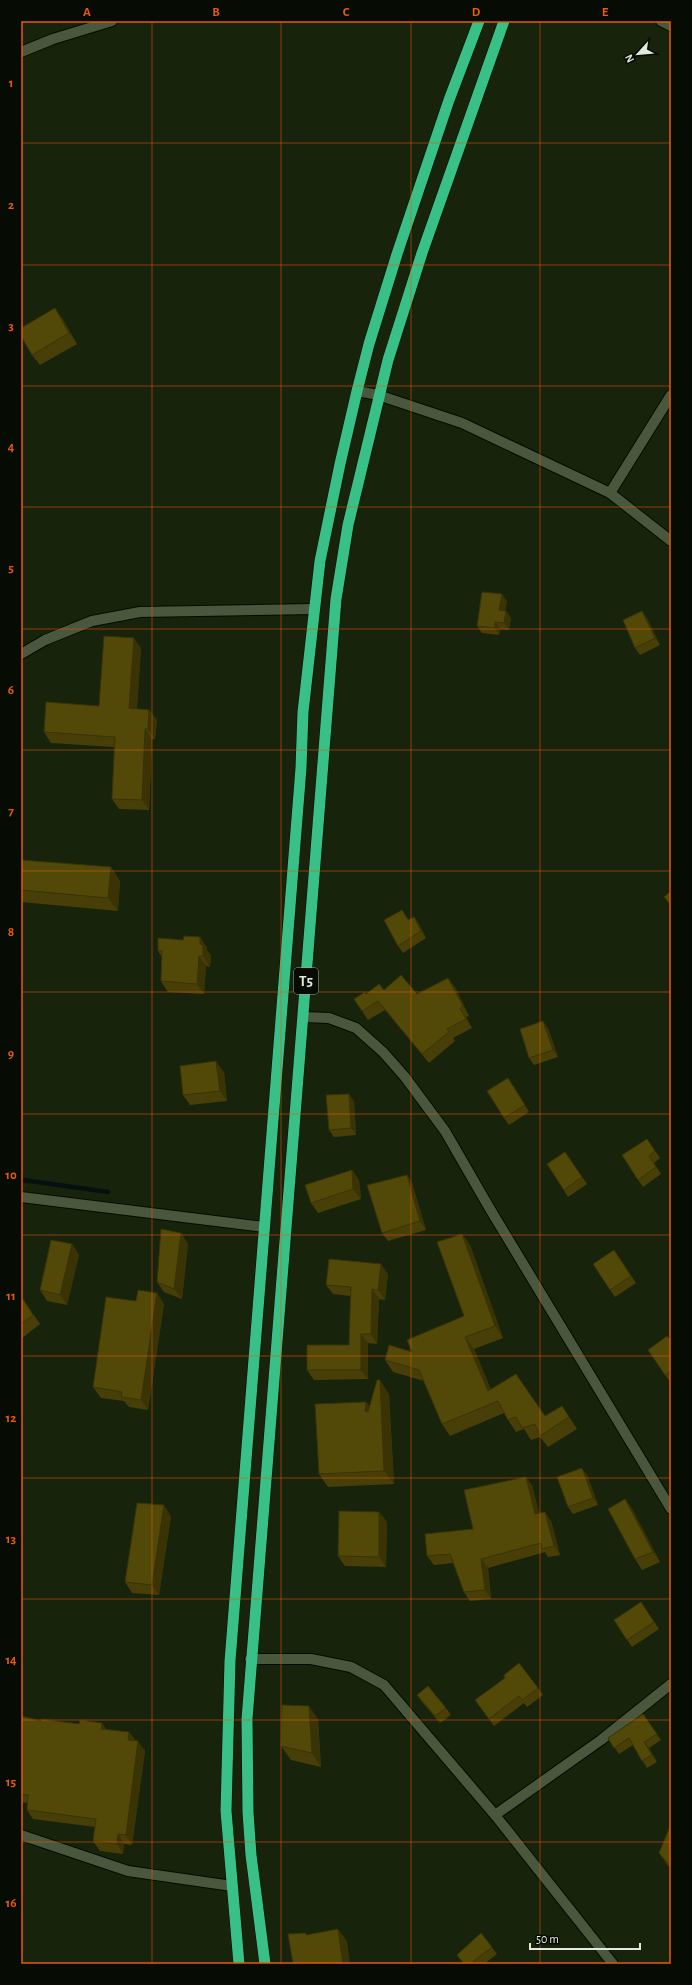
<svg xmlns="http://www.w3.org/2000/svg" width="692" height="1985" font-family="'Alegreya Sans',sans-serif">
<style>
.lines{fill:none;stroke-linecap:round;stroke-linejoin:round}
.stream{stroke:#041110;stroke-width:4.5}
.minor-casing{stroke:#040c00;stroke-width:12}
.trunk-casing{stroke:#040c00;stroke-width:12}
.minor{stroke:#49573d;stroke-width:10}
.trunk{stroke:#39c086;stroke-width:11}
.wall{fill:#473f07}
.shaded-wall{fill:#393306}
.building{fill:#524908;stroke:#393306}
.grid{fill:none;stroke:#e8590c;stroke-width:1;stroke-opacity:0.55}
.labels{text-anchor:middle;stroke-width:3;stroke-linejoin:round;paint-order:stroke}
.shield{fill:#060b03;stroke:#a0a79a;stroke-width:1}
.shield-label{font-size:15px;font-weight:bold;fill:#e2eadb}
.neatline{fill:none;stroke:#e8590c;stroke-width:1.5}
.grid-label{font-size:13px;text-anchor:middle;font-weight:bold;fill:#e8590c}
</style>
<rect width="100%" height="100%" fill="#18230c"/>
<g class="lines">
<path class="stream" d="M23,1180L108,1192"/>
<g class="minor-casing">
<g id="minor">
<path d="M661,21L671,26"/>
<path d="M21,52L53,39L112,21"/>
<path d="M357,391L378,395L462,423L610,493L671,541"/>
<path d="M610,493L671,395"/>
<path d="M21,654L45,640L92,621L140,612L314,609"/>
<path d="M304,1017L329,1018L356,1028L383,1052L405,1077L445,1131L490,1209L671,1509"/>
<path d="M21,1197L264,1227"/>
<path d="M250,1659H311L351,1667L384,1685L495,1815L613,1964"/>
<path d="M495,1815L601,1740L671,1684"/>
<path d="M21,1835L128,1871L232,1886"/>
</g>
</g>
<g class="trunk-casing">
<g id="trunk">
<path d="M239,1964L226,1811L230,1661L301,768L303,712L320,561L340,464L357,391L369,344L397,254L449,100L479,21"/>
<path d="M265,1964L251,1855L248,1812L247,1719L336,599L348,525L388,360L422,253L504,21"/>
</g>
</g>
<use href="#minor" class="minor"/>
<use href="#trunk" class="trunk"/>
</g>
<g class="wall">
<path d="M62,318L77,344L40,365L32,355Z"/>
<path d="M507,601L505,611H506L511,618L509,630L500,629L499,635L482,633L477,626Z"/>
<path d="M647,618L660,645L640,655L635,648Z"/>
<path d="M141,648L137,709L149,710L157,720L155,739H152L149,810L119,809L112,799L114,747L51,743L44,732L99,706Z"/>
<path d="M21,860L111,867L120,881L118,911L21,902Z"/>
<path d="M402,910L409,920L414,917L419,924L426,938L403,953L398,946Z"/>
<path d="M200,937L207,948V950L211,955L210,967L206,966L204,994L168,992L161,981L162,957L158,951L183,940Z"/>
<path d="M455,987L469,1016L466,1017L472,1028L453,1038L455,1041L429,1063L385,1010L368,1020L362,1011L366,994L384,990L417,994Z"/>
<path d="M548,1028L558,1057L534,1065L529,1058Z"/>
<path d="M224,1072L227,1101L190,1105L183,1095Z"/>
<path d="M513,1085L529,1112L509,1125L504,1118Z"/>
<path d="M354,1101L356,1135L334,1137L329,1130Z"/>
<path d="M647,1139L660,1158L654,1163L661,1174L643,1187L638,1180Z"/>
<path d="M565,1152L587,1184L568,1197L547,1164Z"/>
<path d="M352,1170L359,1180L361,1199L318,1213L311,1203Z"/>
<path d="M407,1175L412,1183L426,1230L388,1241L382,1233Z"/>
<path d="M181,1233L188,1244L182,1299L164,1292L157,1282Z"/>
<path d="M462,1234L470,1245L503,1338L474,1349L491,1390L545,1416L562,1406L577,1429L548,1447L540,1437L531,1440L524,1429L516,1432L508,1420L504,1413L450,1436L442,1424L424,1381L393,1372L385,1360L412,1352L464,1316Z"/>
<path d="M72,1244L79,1255L67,1305L47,1301L40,1290Z"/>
<path d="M614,1250L636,1283L615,1297L610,1290Z"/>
<path d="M388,1274L385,1300L379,1299L377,1344L368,1343V1379L314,1380L307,1370L349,1345L350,1296L333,1294L326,1285Z"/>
<path d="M23,1299L40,1324L21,1339V1300Z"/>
<path d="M136,1301L164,1304L148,1410L129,1407L124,1401L101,1398L93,1387Z"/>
<path d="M671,1341V1381L670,1382L648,1350Z"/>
<path d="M389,1394L394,1484L328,1487L319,1474L366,1402L370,1407Z"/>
<path d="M587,1475L598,1505L573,1514L568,1507Z"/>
<path d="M532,1485L539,1513L551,1521L560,1555L548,1557L545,1552L488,1568L491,1599L470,1601L464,1592L454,1563L434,1565L427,1556L473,1529Z"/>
<path d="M625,1499L632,1509L660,1562L642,1570L635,1559Z"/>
<path d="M379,1512L387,1522L386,1567L345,1566L338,1556Z"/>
<path d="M171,1516L159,1595L132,1593L125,1582Z"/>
<path d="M641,1602L659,1629L632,1647L614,1620Z"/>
<path d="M519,1663L543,1695L527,1707L524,1703L494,1726L475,1700L505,1678Z"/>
<path d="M417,1695L446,1708L451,1715L440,1723L422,1702Z"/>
<path d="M643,1714L661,1740L649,1748L657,1762L647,1768L633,1745L619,1754L608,1738Z"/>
<path d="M21,1716L41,1721L79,1724L102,1723L106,1729L129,1732L136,1741L145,1751L132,1845L124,1844L123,1854L100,1851L93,1841L95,1827L33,1819L27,1810V1803L21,1802Z"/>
<path d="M318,1719L321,1767L291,1760L281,1746Z"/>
<path d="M671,1824V1869L666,1863L659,1853Z"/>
<path d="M481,1933L497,1954L484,1964H464L457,1955Z"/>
</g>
<g class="shaded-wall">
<path d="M55,308L62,318L77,344L69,333Z"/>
<path d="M502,594L507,601L504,617L499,610Z"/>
<path d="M506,611L511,618L509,630L504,623Z"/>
<path d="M642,611L647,618L660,645L655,638Z"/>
<path d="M495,622L500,629L499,635L495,628Z"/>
<path d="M134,638L141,648L136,719L129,708Z"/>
<path d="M149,710L157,720L155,739L148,729Z"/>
<path d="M145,729L152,739L149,810L142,800Z"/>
<path d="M111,867L120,881L118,911L108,898Z"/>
<path d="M414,917L419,924L426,938L421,931Z"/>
<path d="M200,937L207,948V950L211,955L210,967L203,956L200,944Z"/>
<path d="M199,956L206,966L204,994L197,984Z"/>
<path d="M448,978L455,987L469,1016L463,1006Z"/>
<path d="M460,1008L466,1017L472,1028L466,1019Z"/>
<path d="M543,1021L548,1028L558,1057L553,1050Z"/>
<path d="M216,1061L224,1072L227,1101L220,1091Z"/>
<path d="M349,1094L354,1101L356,1135L351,1128Z"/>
<path d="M352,1170L359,1180L361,1199L353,1189Z"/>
<path d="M407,1175L412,1183L426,1230L420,1221Z"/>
<path d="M181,1233L188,1244L182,1299L174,1289Z"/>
<path d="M462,1234L470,1245L503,1338L495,1326Z"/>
<path d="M72,1244L79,1255L67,1305L60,1295Z"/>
<path d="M381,1264L388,1274L385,1300L378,1290Z"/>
<path d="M372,1289L379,1299L377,1344L371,1334Z"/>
<path d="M157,1293L164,1304L148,1410L141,1400Z"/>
<path d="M361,1334L368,1343V1379L361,1370Z"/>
<path d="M465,1337L474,1349L496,1402L488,1391Z"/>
<path d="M380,1380L389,1394L394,1484L384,1471Z"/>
<path d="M366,1402L375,1415L365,1411Z"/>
<path d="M582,1468L587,1475L598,1505L593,1498Z"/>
<path d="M526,1477L532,1485L541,1523L535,1514Z"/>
<path d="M625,1499L632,1509L660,1562L653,1552Z"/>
<path d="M164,1505L171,1516L159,1595L152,1585Z"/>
<path d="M379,1512L387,1522L386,1567L379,1557Z"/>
<path d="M545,1512L551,1521L560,1555L554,1546Z"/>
<path d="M481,1559L488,1568L491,1599L485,1590Z"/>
<path d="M309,1706L318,1719L321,1767L312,1753Z"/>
<path d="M102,1723L108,1733L101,1729Z"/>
<path d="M129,1732L136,1742L128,1740Z"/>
<path d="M138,1741L145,1751L132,1845L126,1835Z"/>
<path d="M644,1742L649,1748L657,1762L652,1755Z"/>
<path d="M118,1834L124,1844L123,1854L117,1844Z"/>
<path d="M338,1929L347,1941L350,1964H343Z"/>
</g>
<g class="building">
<path d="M55,308L69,333L32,355L21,336V328Z"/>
<path d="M482,592L502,594L499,610L506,611L504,623L495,622V628L477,626Z"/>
<path d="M642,611L655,638L635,648L623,620Z"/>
<path d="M104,636L134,638L129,708L149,710L148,729H145L142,800L112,799L115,737L44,732L46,702L99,706Z"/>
<path d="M21,860L111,867L108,898L21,890Z"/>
<path d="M671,891V905L664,897Z"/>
<path d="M402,910L408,920L414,917L421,931L398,946L384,920Z"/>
<path d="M184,936L200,937V944L203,945V956H199L197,984L161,981L162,951H158V938L183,940Z"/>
<path d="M401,975L417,994L448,978L463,1006L460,1008L466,1019L447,1029L449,1032L422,1054L378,1001L362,1011L354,999L365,992L366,994L379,984L384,990Z"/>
<path d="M543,1021L553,1050L529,1058L520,1029Z"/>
<path d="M216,1061L220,1091L183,1095L180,1066Z"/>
<path d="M508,1078L525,1105L504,1118L487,1091Z"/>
<path d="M349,1094L351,1128L329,1130L326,1095Z"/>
<path d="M647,1139L655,1151L649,1156L656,1167L638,1180L622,1155Z"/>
<path d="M565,1152L582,1177L564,1190L547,1164Z"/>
<path d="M352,1170L353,1189L311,1203L305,1185Z"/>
<path d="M407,1175L420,1221L382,1233L367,1185Z"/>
<path d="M161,1229L181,1233L174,1289L157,1282Z"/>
<path d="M462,1234L495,1326L465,1337L488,1391L516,1374L545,1416L562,1406L569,1417L540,1436L535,1424L522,1428L516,1417L508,1420L498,1401L442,1424L419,1370L385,1360L389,1345L412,1352L407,1340L464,1316L437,1242Z"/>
<path d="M51,1240L72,1244L60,1295L40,1290Z"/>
<path d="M614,1250L631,1276L610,1290L593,1264Z"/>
<path d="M329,1259L381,1264L378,1290L372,1289L371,1334H361V1370H307V1345H349L351,1287L326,1285Z"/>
<path d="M138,1290L157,1293L141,1400L121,1397L122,1392L93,1387L106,1297L136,1301Z"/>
<path d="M23,1299L33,1315L21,1324V1300Z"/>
<path d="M667,1336L671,1341V1371L665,1375L648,1350Z"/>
<path d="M377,1380H380L384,1471L319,1474L315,1404L366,1402L365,1411L368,1412Z"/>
<path d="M582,1468L593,1498L568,1507L557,1477Z"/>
<path d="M526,1477L535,1514L545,1512L554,1546L542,1549L541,1543L481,1559L485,1590L464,1592L450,1554L427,1556L425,1534L473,1529L464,1490Z"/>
<path d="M625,1499L653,1552L635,1559L608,1509Z"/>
<path d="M137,1503L164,1505L152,1585L125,1582Z"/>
<path d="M339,1511L379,1512V1557L338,1556Z"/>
<path d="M641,1602L654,1622L627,1640L614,1620Z"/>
<path d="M519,1663L538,1688L522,1700L519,1696L489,1719L475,1700L505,1678L504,1675Z"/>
<path d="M428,1686L446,1708L435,1716L417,1695Z"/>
<path d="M282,1705L309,1706L312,1753L281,1746Z"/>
<path d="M643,1714L657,1734L644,1742L652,1755L642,1761L629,1738L614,1748L608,1738Z"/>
<path d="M21,1716L41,1721V1719L79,1724L80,1720L102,1723L101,1729L129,1732L128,1740L138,1741L126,1835L118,1834L117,1844L93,1841L96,1819L27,1810L28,1795L21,1794Z"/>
<path d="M671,1824V1867L659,1853Z"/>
<path d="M338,1929L343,1964H293L288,1934L306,1933V1935Z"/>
<path d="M481,1933L492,1947L470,1964H464L457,1955Z"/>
</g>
<path class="grid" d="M152,21V1964M281,21V1964M411,21V1964M540,21V1964M21,143H671M21,265H671M21,386H671M21,507H671M21,629H671M21,750H671M21,871H671M21,992H671M21,1114H671M21,1235H671M21,1356H671M21,1478H671M21,1599H671M21,1720H671M21,1842H671"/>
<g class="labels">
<rect class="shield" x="294" y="968" width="24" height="26" rx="3"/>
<g class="shield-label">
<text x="306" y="986">T5</text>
</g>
</g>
<rect width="692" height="1985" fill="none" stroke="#060b03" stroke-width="44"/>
<g transform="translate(638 54) rotate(243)" stroke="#060b03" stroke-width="3" paint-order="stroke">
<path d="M0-3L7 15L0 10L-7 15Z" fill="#e2eadb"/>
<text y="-6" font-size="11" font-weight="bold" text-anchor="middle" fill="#e2eadb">N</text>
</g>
<path d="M530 1943v6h110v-6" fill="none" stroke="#e2eadb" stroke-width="2"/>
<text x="536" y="1943" font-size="12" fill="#e2eadb" stroke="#060b03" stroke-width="3" paint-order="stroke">50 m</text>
<rect x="22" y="22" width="648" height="1941" class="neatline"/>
<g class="grid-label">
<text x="87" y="16">A</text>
<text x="216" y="16">B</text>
<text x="346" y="16">C</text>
<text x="476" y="16">D</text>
<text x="605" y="16">E</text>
<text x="11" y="87">1</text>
<text x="11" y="209">2</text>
<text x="11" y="330">3</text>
<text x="11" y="451">4</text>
<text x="11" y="572">5</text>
<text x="11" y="694">6</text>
<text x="11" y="815">7</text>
<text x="11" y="936">8</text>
<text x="11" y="1058">9</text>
<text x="11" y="1179">10</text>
<text x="11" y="1300">11</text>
<text x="11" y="1422">12</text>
<text x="11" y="1543">13</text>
<text x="11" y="1664">14</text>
<text x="11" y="1786">15</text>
<text x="11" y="1907">16</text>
</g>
</svg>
